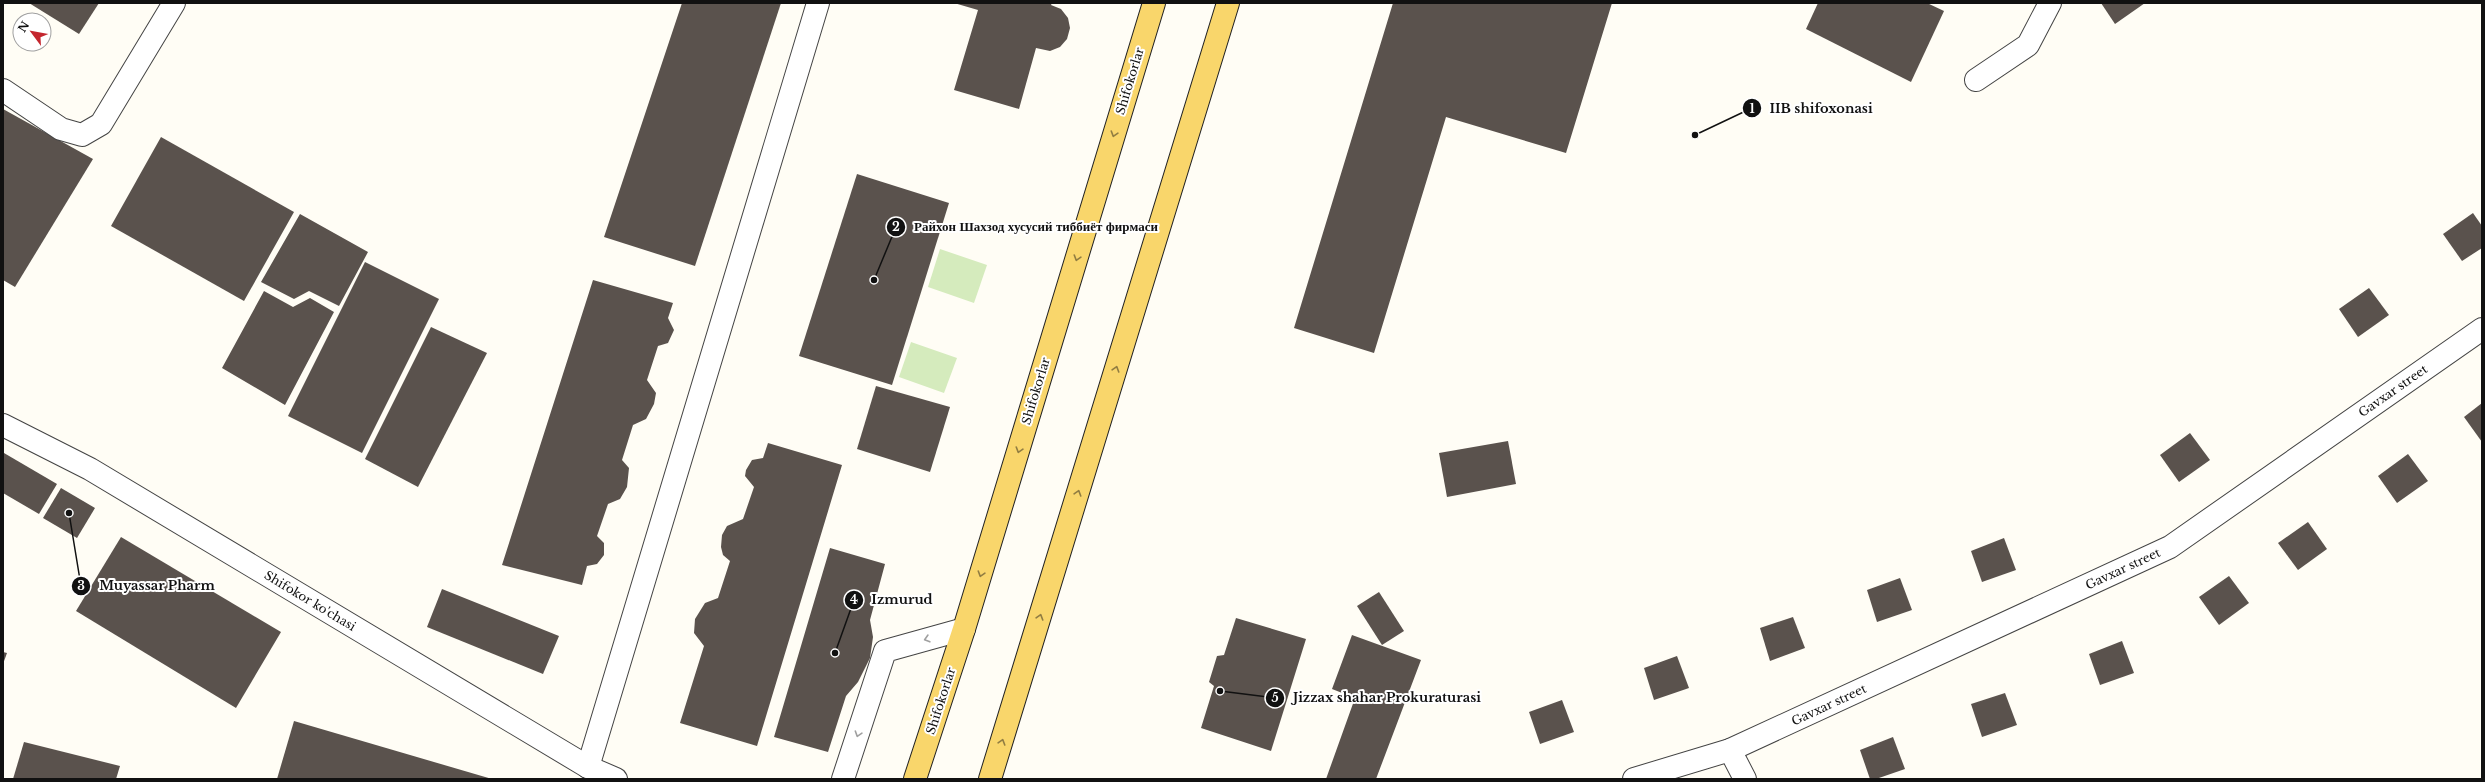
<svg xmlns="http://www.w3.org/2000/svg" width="2485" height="782" font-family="'Libre Baskerville',serif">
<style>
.green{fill:#d5ebbd}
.building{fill:#5a524d}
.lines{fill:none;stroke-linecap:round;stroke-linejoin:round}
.minor-casing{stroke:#444;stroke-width:24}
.major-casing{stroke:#222;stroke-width:24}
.minor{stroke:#fff;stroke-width:22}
.major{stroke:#f9d66b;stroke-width:22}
.oneway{stroke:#917d42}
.oneway2{stroke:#a0a0a0}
.labels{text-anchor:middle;stroke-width:4;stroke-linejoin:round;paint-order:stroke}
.street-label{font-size:12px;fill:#111;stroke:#fff}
.leader{fill:none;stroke:#111;stroke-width:1.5}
.callout-dot{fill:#111;stroke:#fff;stroke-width:1.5}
.mark-label{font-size:12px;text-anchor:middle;font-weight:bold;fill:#fff}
.callout-label{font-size:13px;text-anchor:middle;font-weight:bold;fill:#111;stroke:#fff;stroke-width:4;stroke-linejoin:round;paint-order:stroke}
</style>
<rect width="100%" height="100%" fill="#fffdf5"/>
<g class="green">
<path d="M940,249L987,265L974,303L928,287Z"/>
<path d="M911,342L957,358L944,393L899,377Z"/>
</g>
<g class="building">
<path d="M29,3H99L79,34Z"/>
<path d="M682,3H781L695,266L604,237Z"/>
<path d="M954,3H1052L1051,5L1061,9L1068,18L1070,28L1067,39L1060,47L1050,51L1036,48L1019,109L954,90L978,10Z"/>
<path d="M1393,3H1612L1566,153L1446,117L1374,353L1294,328Z"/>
<path d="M1818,3H1927L1944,11L1911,82L1806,29Z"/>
<path d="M2101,3H2145L2115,24Z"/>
<path d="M3,109L93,159L15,287L3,280Z"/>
<path d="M161,137L294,212L244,301L111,226Z"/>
<path d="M857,174L949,203L892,385L799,356Z"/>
<path d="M2473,213L2482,226V248L2462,261L2443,234Z"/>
<path d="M300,214L368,252L339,306L309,291L294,299L261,282Z"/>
<path d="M365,262L439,299L362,453L288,416Z"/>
<path d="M593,280L673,303L668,318L674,330L668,343L658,346L647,380L656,393L654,404L646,419L633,425L622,460L629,468L627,487L620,499L608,504L597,536L604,543V555L597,564L587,566L582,585L502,565Z"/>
<path d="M2369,288L2389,315L2358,337L2339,309Z"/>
<path d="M264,291L293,307L310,298L334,312L285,405L222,368Z"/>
<path d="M431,327L487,353L418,487L365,459Z"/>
<path d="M876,386L950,407L930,472L857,449Z"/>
<path d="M2482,403V442L2464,417Z"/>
<path d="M2190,433L2210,460L2179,482L2160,455Z"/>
<path d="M1508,441L1516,484L1447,497L1439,453Z"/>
<path d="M768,443L842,465L757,746L680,723L704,646L694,633L695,619L705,603L718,598L730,561L723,555L721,547L722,535L727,526L743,519L754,487L745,476L746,470L752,460L763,458Z"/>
<path d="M4,453L57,484L39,514L3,493Z"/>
<path d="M2408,454L2428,481L2397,503L2378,476Z"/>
<path d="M61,488L95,508L77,538L43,518Z"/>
<path d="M2308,522L2327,549L2298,570L2278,543Z"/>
<path d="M121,537L281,632L236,708L76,611Z"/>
<path d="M2004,538L2016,570L1982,582L1971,551Z"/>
<path d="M830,548L885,564L870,620L873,637L870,658L858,682L846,696L828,752L774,737Z"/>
<path d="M2229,576L2249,603L2219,625L2199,597Z"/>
<path d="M1900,578L1912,610L1877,622L1867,590Z"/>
<path d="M442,589L559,636L543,674L427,627Z"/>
<path d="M1379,592L1404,631L1382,645L1357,606Z"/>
<path d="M1793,617L1805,648L1770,661L1760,628Z"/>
<path d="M1236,618L1306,639L1271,751L1201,728L1214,686L1209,682L1217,656L1224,655Z"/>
<path d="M1352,635L1421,660L1376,779H1326L1355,698L1332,689Z"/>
<path d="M2122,641L2134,673L2100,685L2089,654Z"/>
<path d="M3,652L7,653L3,664Z"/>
<path d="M1677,656L1689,688L1654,700L1644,668Z"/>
<path d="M2005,693L2017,725L1982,737L1971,704Z"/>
<path d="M1562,700L1574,732L1540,744L1529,712Z"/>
<path d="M294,721L492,779H277Z"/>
<path d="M1893,737L1905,769L1876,779H1870L1860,750Z"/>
<path d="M24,742L120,766L116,779H13Z"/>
</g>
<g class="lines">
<g class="minor-casing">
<g id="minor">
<path d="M1976,80L2028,45L2050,3"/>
<path d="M3,90L61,129L82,135L101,124L174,3"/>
<path d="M3,425L90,469L588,767L616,779"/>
<path d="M1730,750L1745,779"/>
<path d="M588,767L818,3"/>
<path d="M843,779L885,651L964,629"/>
<path d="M1634,779L1730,750L2170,547L2482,329"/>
</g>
</g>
<g class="major-casing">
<g id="major">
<path d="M915,779L964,629L1154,3"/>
<path d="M990,779L1228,3"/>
</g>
</g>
<use href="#minor" class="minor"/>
<use href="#major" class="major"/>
</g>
<defs><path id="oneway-chevron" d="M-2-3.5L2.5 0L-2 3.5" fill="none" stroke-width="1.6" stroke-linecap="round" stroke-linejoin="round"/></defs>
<g class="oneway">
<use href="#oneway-chevron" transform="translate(1114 134) rotate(107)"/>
<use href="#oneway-chevron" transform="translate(1077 258) rotate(107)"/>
<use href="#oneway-chevron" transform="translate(1116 369) rotate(-73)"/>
<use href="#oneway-chevron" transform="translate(1019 450) rotate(107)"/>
<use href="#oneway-chevron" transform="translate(1078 493) rotate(-73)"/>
<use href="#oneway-chevron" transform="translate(981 574) rotate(107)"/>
<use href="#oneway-chevron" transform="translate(1040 617) rotate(-73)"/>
<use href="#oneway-chevron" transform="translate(1002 742) rotate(-73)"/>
</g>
<g class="oneway2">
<use href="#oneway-chevron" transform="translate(927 639) rotate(164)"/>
<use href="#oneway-chevron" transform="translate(858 734) rotate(108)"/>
</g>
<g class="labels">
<g class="street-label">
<text transform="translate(1130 81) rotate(-73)" y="4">Shifokorlar</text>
<text transform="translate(1036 391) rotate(-73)" y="4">Shifokorlar</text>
<text transform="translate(2393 391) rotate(-35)" y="4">Gavxar street</text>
<text transform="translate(2123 569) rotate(-25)" y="4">Gavxar street</text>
<text transform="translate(310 601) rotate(31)" y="4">Shifokor ko'chasi</text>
<text transform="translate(941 701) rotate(-72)" y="4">Shifokorlar</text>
<text transform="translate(1829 705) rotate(-25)" y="4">Gavxar street</text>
</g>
</g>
<path class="leader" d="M1695 135L1752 108M874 280L896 227M69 513L81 586M835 653L854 600M1220 691L1275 698"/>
<g class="callout-dot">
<circle cx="1695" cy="135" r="4"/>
<circle cx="874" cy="280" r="4"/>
<circle cx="69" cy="513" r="4"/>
<circle cx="835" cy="653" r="4"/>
<circle cx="1220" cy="691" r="4"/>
<circle cx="1752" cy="108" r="10"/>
<circle cx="896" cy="227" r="10"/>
<circle cx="81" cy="586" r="10"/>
<circle cx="854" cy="600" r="10"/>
<circle cx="1275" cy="698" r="10"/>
</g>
<g class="mark-label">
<text x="1752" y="113">1</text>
<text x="896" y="231">2</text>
<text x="81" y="590">3</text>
<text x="854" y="604">4</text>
<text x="1275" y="702">5</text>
</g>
<g class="callout-label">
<text x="1821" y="113">IIB shifoxonasi</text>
<text x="1036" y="231">Райхон Шахзод хусусий тиббиёт фирмаси</text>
<text x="157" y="590">Muyassar Pharm</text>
<text x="902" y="604">Izmurud</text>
<text x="1387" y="702">Jizzax shahar Prokuraturasi</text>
</g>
<rect width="2485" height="782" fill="none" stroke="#111111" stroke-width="8"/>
<g transform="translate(32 32) rotate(302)"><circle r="19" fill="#ffffff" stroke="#a0a0a0"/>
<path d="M0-3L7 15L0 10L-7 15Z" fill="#c4262e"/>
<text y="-6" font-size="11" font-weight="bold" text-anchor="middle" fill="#111111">N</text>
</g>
</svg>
